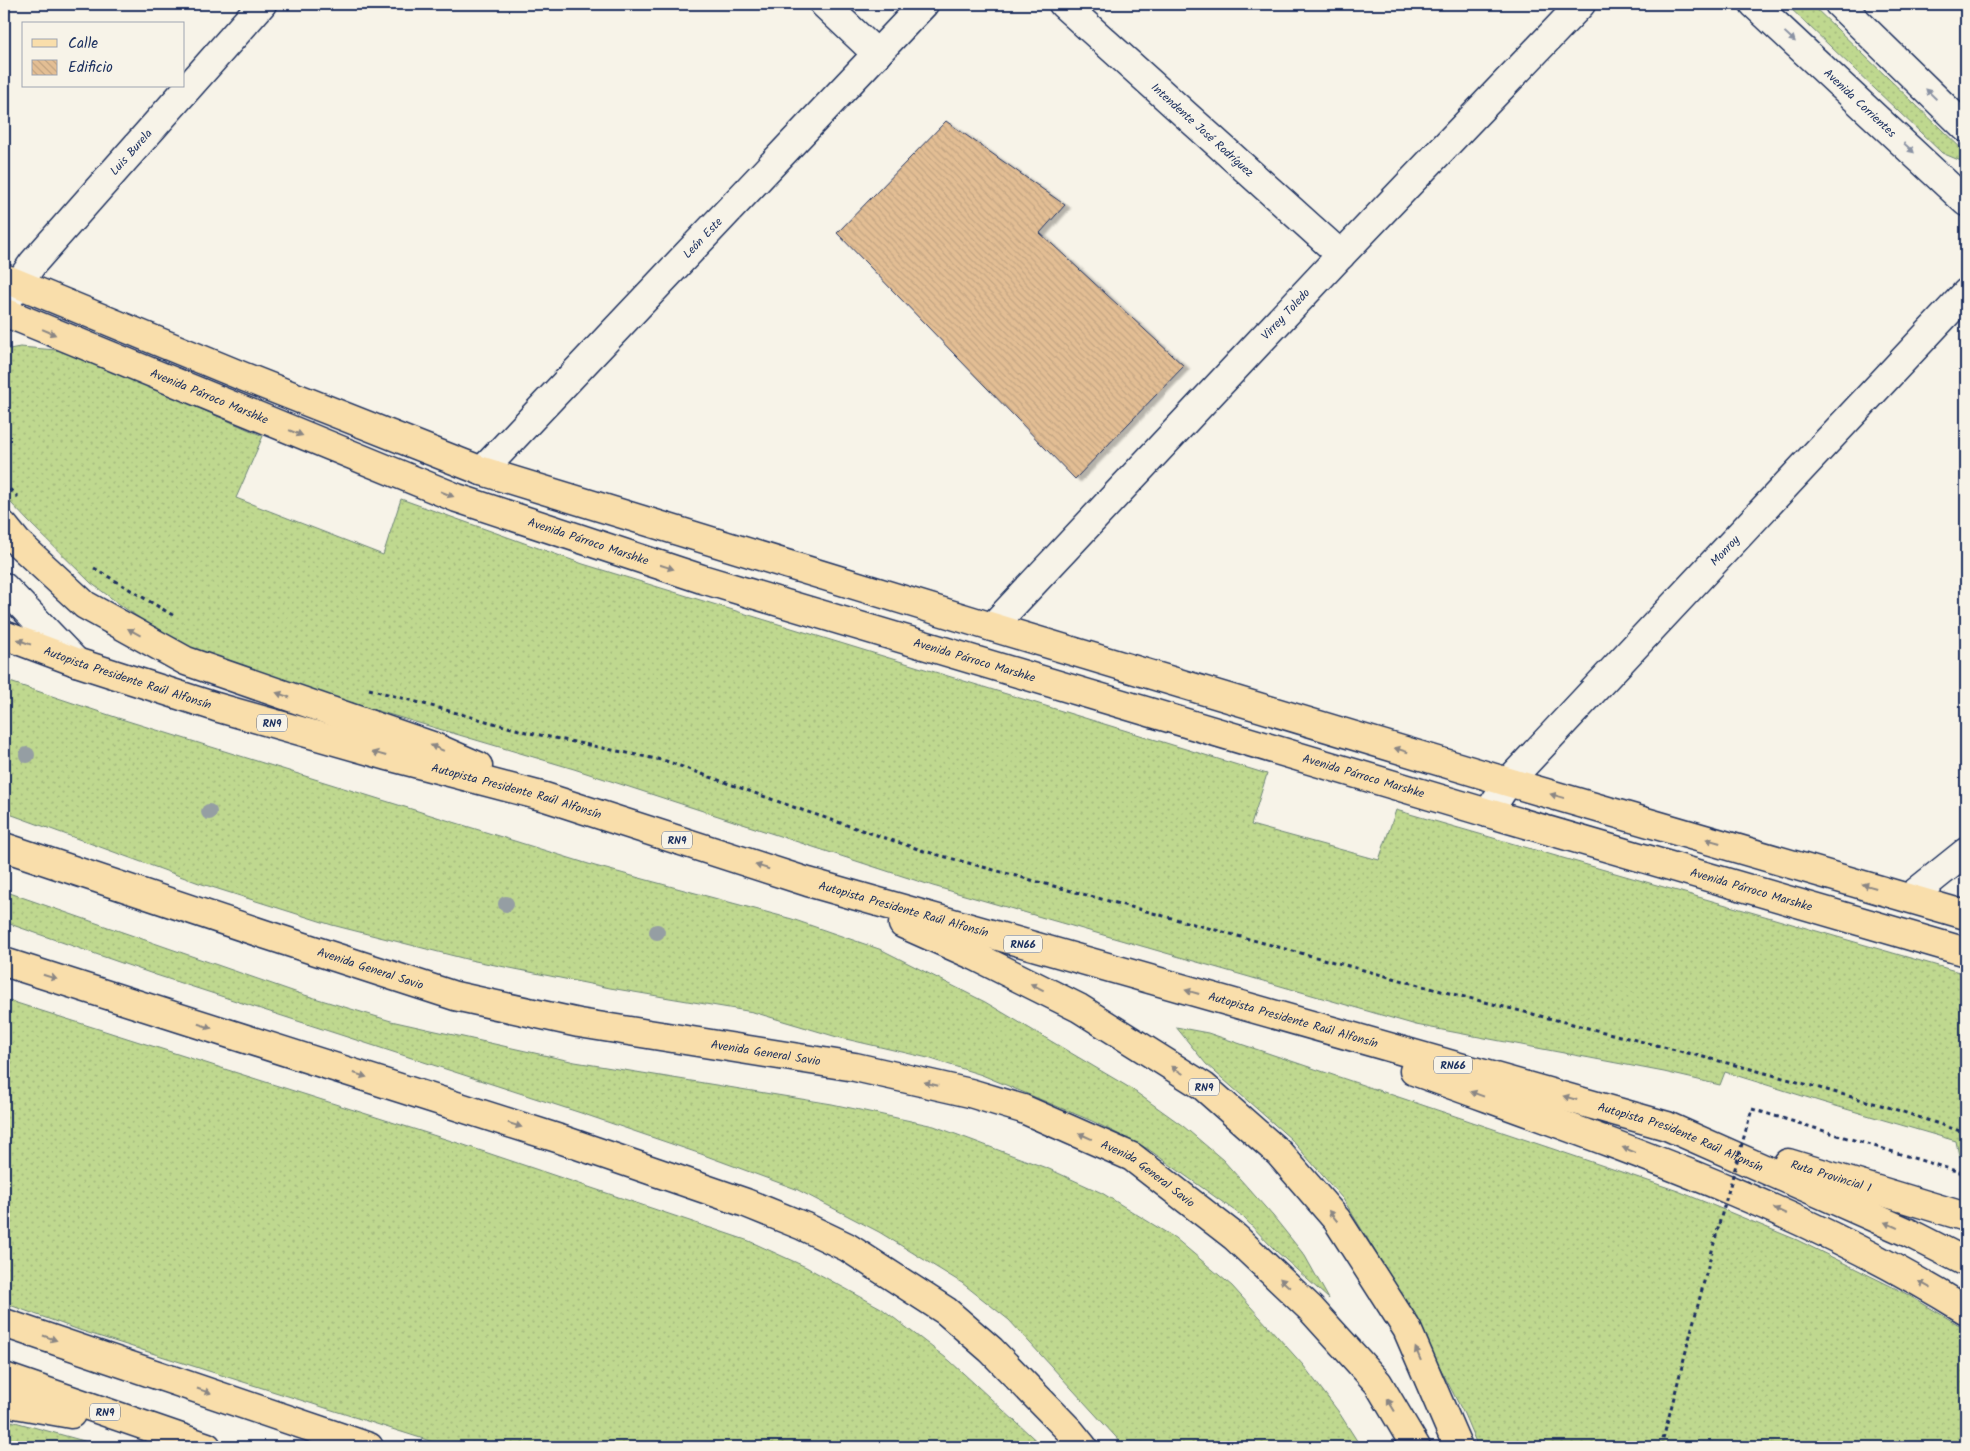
<svg xmlns="http://www.w3.org/2000/svg" width="1970" height="1451" font-family="Kalam,sans-serif">
<style>
.grass{fill:url(#grass-dots);stroke:#6d8476}
.building{fill:url(#building-back-hatch);stroke:#1b2f5e;filter:url(#shadow)}
.lines{fill:none;stroke-linecap:round;stroke-linejoin:round}
.minor-casing{stroke:#1b2f5e;stroke-width:31}
.major-casing{stroke:#1b2f5e;stroke-width:31}
.highway-casing{stroke:#1b2f5e;stroke-width:31}
.path{stroke:#1b2f5e;stroke-width:3;stroke-dasharray:4 4;stroke-linecap:butt}
.minor{stroke:#f7f3e8;stroke-width:28}
.major{stroke:#f9deab;stroke-width:28}
.highway{stroke:#f9deab;stroke-width:28}
.path-bridge{stroke:#1b2f5e;stroke-width:3;stroke-dasharray:4 4;stroke-linecap:butt}
.tree{fill:#959ea3}
.oneway{fill:#8991a3}
.oneway2{fill:#8a8684}
.labels{text-anchor:middle;stroke-width:4;stroke-linejoin:round;paint-order:stroke}
.shield{fill:#f7f3e8;stroke:#5d6a87;stroke-width:1}
.shield-label{font-size:11px;font-weight:bold;fill:#1b2f5e}
.street-label{font-size:12px;fill:#1b2f5e;stroke:#f7f3e8}
</style>
<defs>
<pattern id="grass-dots" width="8" height="8" patternUnits="userSpaceOnUse" patternTransform="scale(1.25)"><rect width="8" height="8" fill="#bfd88f"/><path d="M2 2h.1M6 6h.1" fill="none" stroke="#a4ba7e" stroke-width="1.8" stroke-linecap="round"/></pattern>
<pattern id="building-back-hatch" width="6" height="6" patternUnits="userSpaceOnUse" patternTransform="scale(1.25)"><rect width="6" height="6" fill="#e3be94"/><path d="M-1 5l2 2M0 0l6 6M5-1l2 2" fill="none" stroke="#c2a482"/></pattern>
<filter id="shadow"><feDropShadow dx="5.5" dy="3" stdDeviation="1" flood-color="#0004"/></filter>
</defs>
<rect width="100%" height="100%" fill="#f7f3e8"/>
<filter id="ink" filterUnits="userSpaceOnUse"><feTurbulence type="fractalNoise" baseFrequency=".02" numOctaves="2"/><feDisplacementMap in="SourceGraphic" scale="10" xChannelSelector="R" yChannelSelector="G"/><feConvolveMatrix kernelMatrix="1 2 1 2 8 2 1 2 1" color-interpolation-filters="sRGB"/></filter>
<g filter="url(#ink)">
<g class="grass">
<path d="M1786,4H1811L1966,153V163L1942,153Z"/>
<path d="M20,347L68,351L263,436L236,498L383,555L401,499L583,564L1267,774L1251,825L1379,860L1396,810L1966,974V1158L1959,1156L1956,1141L1822,1102L1725,1072L1720,1085L1664,1072L1416,1025L933,886L574,769L263,677L180,645L126,609L91,583L29,522L11,503L4,492V350Z"/>
<path d="M4,680L118,718L595,866L792,919L882,950L985,1002L1130,1088L1183,1126L1223,1160L1273,1216L1305,1256L1329,1299L1275,1250L1242,1216L1148,1149L1092,1121L982,1075L928,1058L837,1037L753,1012L610,988L470,960L332,925L199,883L4,812Z"/>
<path d="M4,891L298,993L391,1021L575,1062L832,1104L934,1126L1049,1169L1102,1193L1175,1238L1232,1286L1303,1365L1338,1411L1361,1447H1125L1009,1320L962,1283L879,1232L796,1189L701,1154L581,1113L156,975L4,922Z"/>
<path d="M4,999L461,1144L749,1241L806,1267L881,1308L950,1361L1043,1447H449L82,1331L4,1303Z"/>
<path d="M1176,1027L1208,1033L1678,1191L1797,1240L1903,1292L1966,1329V1447H1478L1464,1414L1405,1300L1343,1199L1291,1139L1206,1064Z"/>
<path d="M4,1419L106,1447H4Z"/>
</g>
<path class="building" d="M946,121L1065,205L1040,233L1184,366L1075,479L837,233Z"/>
<g class="lines">
<g class="minor-casing">
<g id="minor">
<path d="M824,4L877,54"/>
<path id="s1" d="M1063,4L1341,255"/>
<path id="s2" d="M1754,4L1966,202"/>
<path d="M1839,4L1966,128"/>
<path id="s3" d="M4,305L33,263L262,4"/>
<path id="s4" d="M482,471L924,4"/>
<path d="M4,587L76,662"/>
<path id="s5" d="M992,627L1341,255L1581,4"/>
<path id="s6" d="M1488,813L1508,782L1966,293"/>
<path d="M1910,897L1966,852"/>
</g>
</g>
<g class="major-casing">
<g id="major">
<path d="M4,278L242,376L482,471L992,627L1508,782L1966,915"/>
<path id="s7" d="M4,312L457,498L702,579L1488,813L1966,952"/>
</g>
</g>
<g class="highway-casing">
<g id="highway">
<path d="M4,526L17,542L85,605L186,661L432,746L478,766"/>
<path id="s8" d="M4,635L76,662L216,707L388,756L545,797L808,882L1667,1126L1909,1233L1966,1262"/>
<path id="s9" d="M4,847L267,935L455,996L579,1023L855,1067L970,1093L1023,1109L1132,1157L1235,1237L1310,1308L1378,1383L1416,1447"/>
<path d="M903,924L975,956L1079,1008L1203,1086L1279,1153L1337,1220L1407,1329L1458,1447"/>
<path d="M4,962L560,1139L746,1203L803,1226L847,1247L946,1311L991,1350L1070,1431L1083,1447"/>
<path d="M1414,1071C1602,1140 1795,1203 1966,1310"/>
<path id="s10" d="M1788,1163L1966,1217"/>
<path d="M4,1323L369,1447"/>
<path d="M4,1377L207,1447"/>
<path d="M4,1402L71,1414"/>
</g>
</g>
<g class="path">
<path d="M4,484L18,497"/>
<path d="M94,568L174,616"/>
<path d="M369,689L530,733L666,761L796,808L924,851L1441,991L1747,1068L1888,1107L1966,1133"/>
<path d="M1752,1109L1966,1174"/>
<path d="M1661,1447L1719,1224"/>
</g>
<use href="#minor" class="minor"/>
<use href="#major" class="major"/>
<use href="#highway" class="highway"/>
<path class="path-bridge" d="M1719,1224L1752,1109"/>
</g>
<g class="tree">
<circle cx="27" cy="755" r="8"/>
<circle cx="209" cy="812" r="8"/>
<circle cx="506" cy="904" r="8"/>
<circle cx="657" cy="932" r="8"/>
</g>
<defs><path id="oneway-solid" d="M-6-.8H1V-3.2L6.5 0L1 3.2V.8H-6Z" transform="scale(1.25)"/></defs>
<g class="oneway">
<use href="#oneway-solid" transform="translate(1790 37) rotate(43)"/>
<use href="#oneway-solid" transform="translate(1931 94) rotate(-136)"/>
<use href="#oneway-solid" transform="translate(1909 148) rotate(43)"/>
</g>
<g class="oneway2">
<use href="#oneway-solid" transform="translate(49 332) rotate(23)"/>
<use href="#oneway-solid" transform="translate(296 433) rotate(22)"/>
<use href="#oneway-solid" transform="translate(447 494) rotate(22)"/>
<use href="#oneway-solid" transform="translate(667 567) rotate(18)"/>
<use href="#oneway-solid" transform="translate(134 632) rotate(-151)"/>
<use href="#oneway-solid" transform="translate(24 642) rotate(-159)"/>
<use href="#oneway-solid" transform="translate(283 695) rotate(-161)"/>
<use href="#oneway-solid" transform="translate(437 748) rotate(-157)"/>
<use href="#oneway-solid" transform="translate(1401 750) rotate(-163)"/>
<use href="#oneway-solid" transform="translate(379 754) rotate(-164)"/>
<use href="#oneway-solid" transform="translate(1557 796) rotate(-164)"/>
<use href="#oneway-solid" transform="translate(1713 841) rotate(-164)"/>
<use href="#oneway-solid" transform="translate(762 867) rotate(-162)"/>
<use href="#oneway-solid" transform="translate(1869 886) rotate(-164)"/>
<use href="#oneway-solid" transform="translate(50 977) rotate(18)"/>
<use href="#oneway-solid" transform="translate(1037 987) rotate(-153)"/>
<use href="#oneway-solid" transform="translate(1192 992) rotate(-164)"/>
<use href="#oneway-solid" transform="translate(205 1026) rotate(18)"/>
<use href="#oneway-solid" transform="translate(1177 1070) rotate(-148)"/>
<use href="#oneway-solid" transform="translate(360 1075) rotate(18)"/>
<use href="#oneway-solid" transform="translate(931 1084) rotate(-166)"/>
<use href="#oneway-solid" transform="translate(1477 1094) rotate(-160)"/>
<use href="#oneway-solid" transform="translate(1570 1098) rotate(-164)"/>
<use href="#oneway-solid" transform="translate(515 1125) rotate(18)"/>
<use href="#oneway-solid" transform="translate(1085 1136) rotate(-156)"/>
<use href="#oneway-solid" transform="translate(1629 1150) rotate(-158)"/>
<use href="#oneway-solid" transform="translate(1780 1211) rotate(-156)"/>
<use href="#oneway-solid" transform="translate(1333 1216) rotate(-129)"/>
<use href="#oneway-solid" transform="translate(1891 1225) rotate(-156)"/>
<use href="#oneway-solid" transform="translate(1285 1283) rotate(-137)"/>
<use href="#oneway-solid" transform="translate(1925 1285) rotate(-151)"/>
<use href="#oneway-solid" transform="translate(50 1338) rotate(19)"/>
<use href="#oneway-solid" transform="translate(1418 1354) rotate(-113)"/>
<use href="#oneway-solid" transform="translate(204 1391) rotate(19)"/>
<use href="#oneway-solid" transform="translate(1391 1405) rotate(-121)"/>
</g>
</g>
<g class="labels">
<g class="shield">
<rect x="257" y="714.5" width="30" height="17" rx="4"/>
<rect x="662" y="831.5" width="30" height="17" rx="4"/>
<rect x="1004" y="935.5" width="38" height="17" rx="4"/>
<rect x="1434" y="1056.5" width="38" height="17" rx="4"/>
<rect x="1189" y="1078.5" width="30" height="17" rx="4"/>
<rect x="90" y="1403.5" width="30" height="17" rx="4"/>
</g>
<g class="shield-label">
<text x="272" y="727">RN9</text>
<text x="677" y="844">RN9</text>
<text x="1023" y="948">RN66</text>
<text x="1453" y="1069">RN66</text>
<text x="1204" y="1091">RN9</text>
<text x="105" y="1416">RN9</text>
</g>
<g class="street-label">
<text dy="4" stroke="none"><textPath href="#s2" startOffset="145">Avenida Corrientes</textPath></text>
<text dy="4" stroke="none"><textPath href="#s1" startOffset="188">Intendente José Rodríguez</textPath></text>
<text dy="4" stroke="none"><textPath href="#s3" startOffset="199">Luis Burela</textPath></text>
<text dy="4" stroke="none"><textPath href="#s4" startOffset="321">León Este</textPath></text>
<text dy="4" stroke="none"><textPath href="#s5" startOffset="429">Virrey Toledo</textPath></text>
<text dy="4" stroke="none"><textPath href="#s7" startOffset="222">Avenida Párroco Marshke</textPath></text>
<text dy="4" stroke="none"><textPath href="#s7" startOffset="628">Avenida Párroco Marshke</textPath></text>
<text dy="4" stroke="none"><textPath href="#s6" startOffset="354">Monroy</textPath></text>
<text dy="4" stroke="none"><textPath href="#s7" startOffset="1032">Avenida Párroco Marshke</textPath></text>
<text dy="4" stroke="none"><textPath href="#s8" startOffset="131">Autopista Presidente Raúl Alfonsín</textPath></text>
<text dy="4" stroke="none"><textPath href="#s7" startOffset="1438">Avenida Párroco Marshke</textPath></text>
<text dy="4" stroke="none"><textPath href="#s8" startOffset="536">Autopista Presidente Raúl Alfonsín</textPath></text>
<text dy="4" stroke="none"><textPath href="#s7" startOffset="1842">Avenida Párroco Marshke</textPath></text>
<text dy="4" stroke="none"><textPath href="#s8" startOffset="941">Autopista Presidente Raúl Alfonsín</textPath></text>
<text dy="4" stroke="none"><textPath href="#s9" startOffset="386">Avenida General Savio</textPath></text>
<text dy="4" stroke="none"><textPath href="#s8" startOffset="1346">Autopista Presidente Raúl Alfonsín</textPath></text>
<text dy="4" stroke="none"><textPath href="#s9" startOffset="791">Avenida General Savio</textPath></text>
<text dy="4" stroke="none"><textPath href="#s8" startOffset="1751">Autopista Presidente Raúl Alfonsín</textPath></text>
<text dy="4" stroke="none"><textPath href="#s9" startOffset="1196">Avenida General Savio</textPath></text>
<text dy="4" stroke="none"><textPath href="#s10" startOffset="45">Ruta Provincial 1</textPath></text>
</g>
</g>
<rect width="1970" height="1451" fill="none" stroke="#f7f3e8" stroke-width="20"/>
<rect x="10" y="10" width="1950" height="1431" fill="none" stroke="#1b2f5e" stroke-width="2" filter="url(#ink)"/>
<rect x="22" y="22" width="162" height="65" fill="#f7f3e8" stroke="#9fa5b1"/>
<rect x="32" y="39" width="25" height="8" fill="#f9deab" stroke="#9fa5b1"/>
<text x="68" y="48" font-size="15" fill="#1b2f5e">Calle</text>
<rect x="32" y="60" width="25" height="15" fill="url(#building-back-hatch)" stroke="#9fa5b1"/>
<text x="68" y="72" font-size="15" fill="#1b2f5e">Edificio</text>
</svg>
